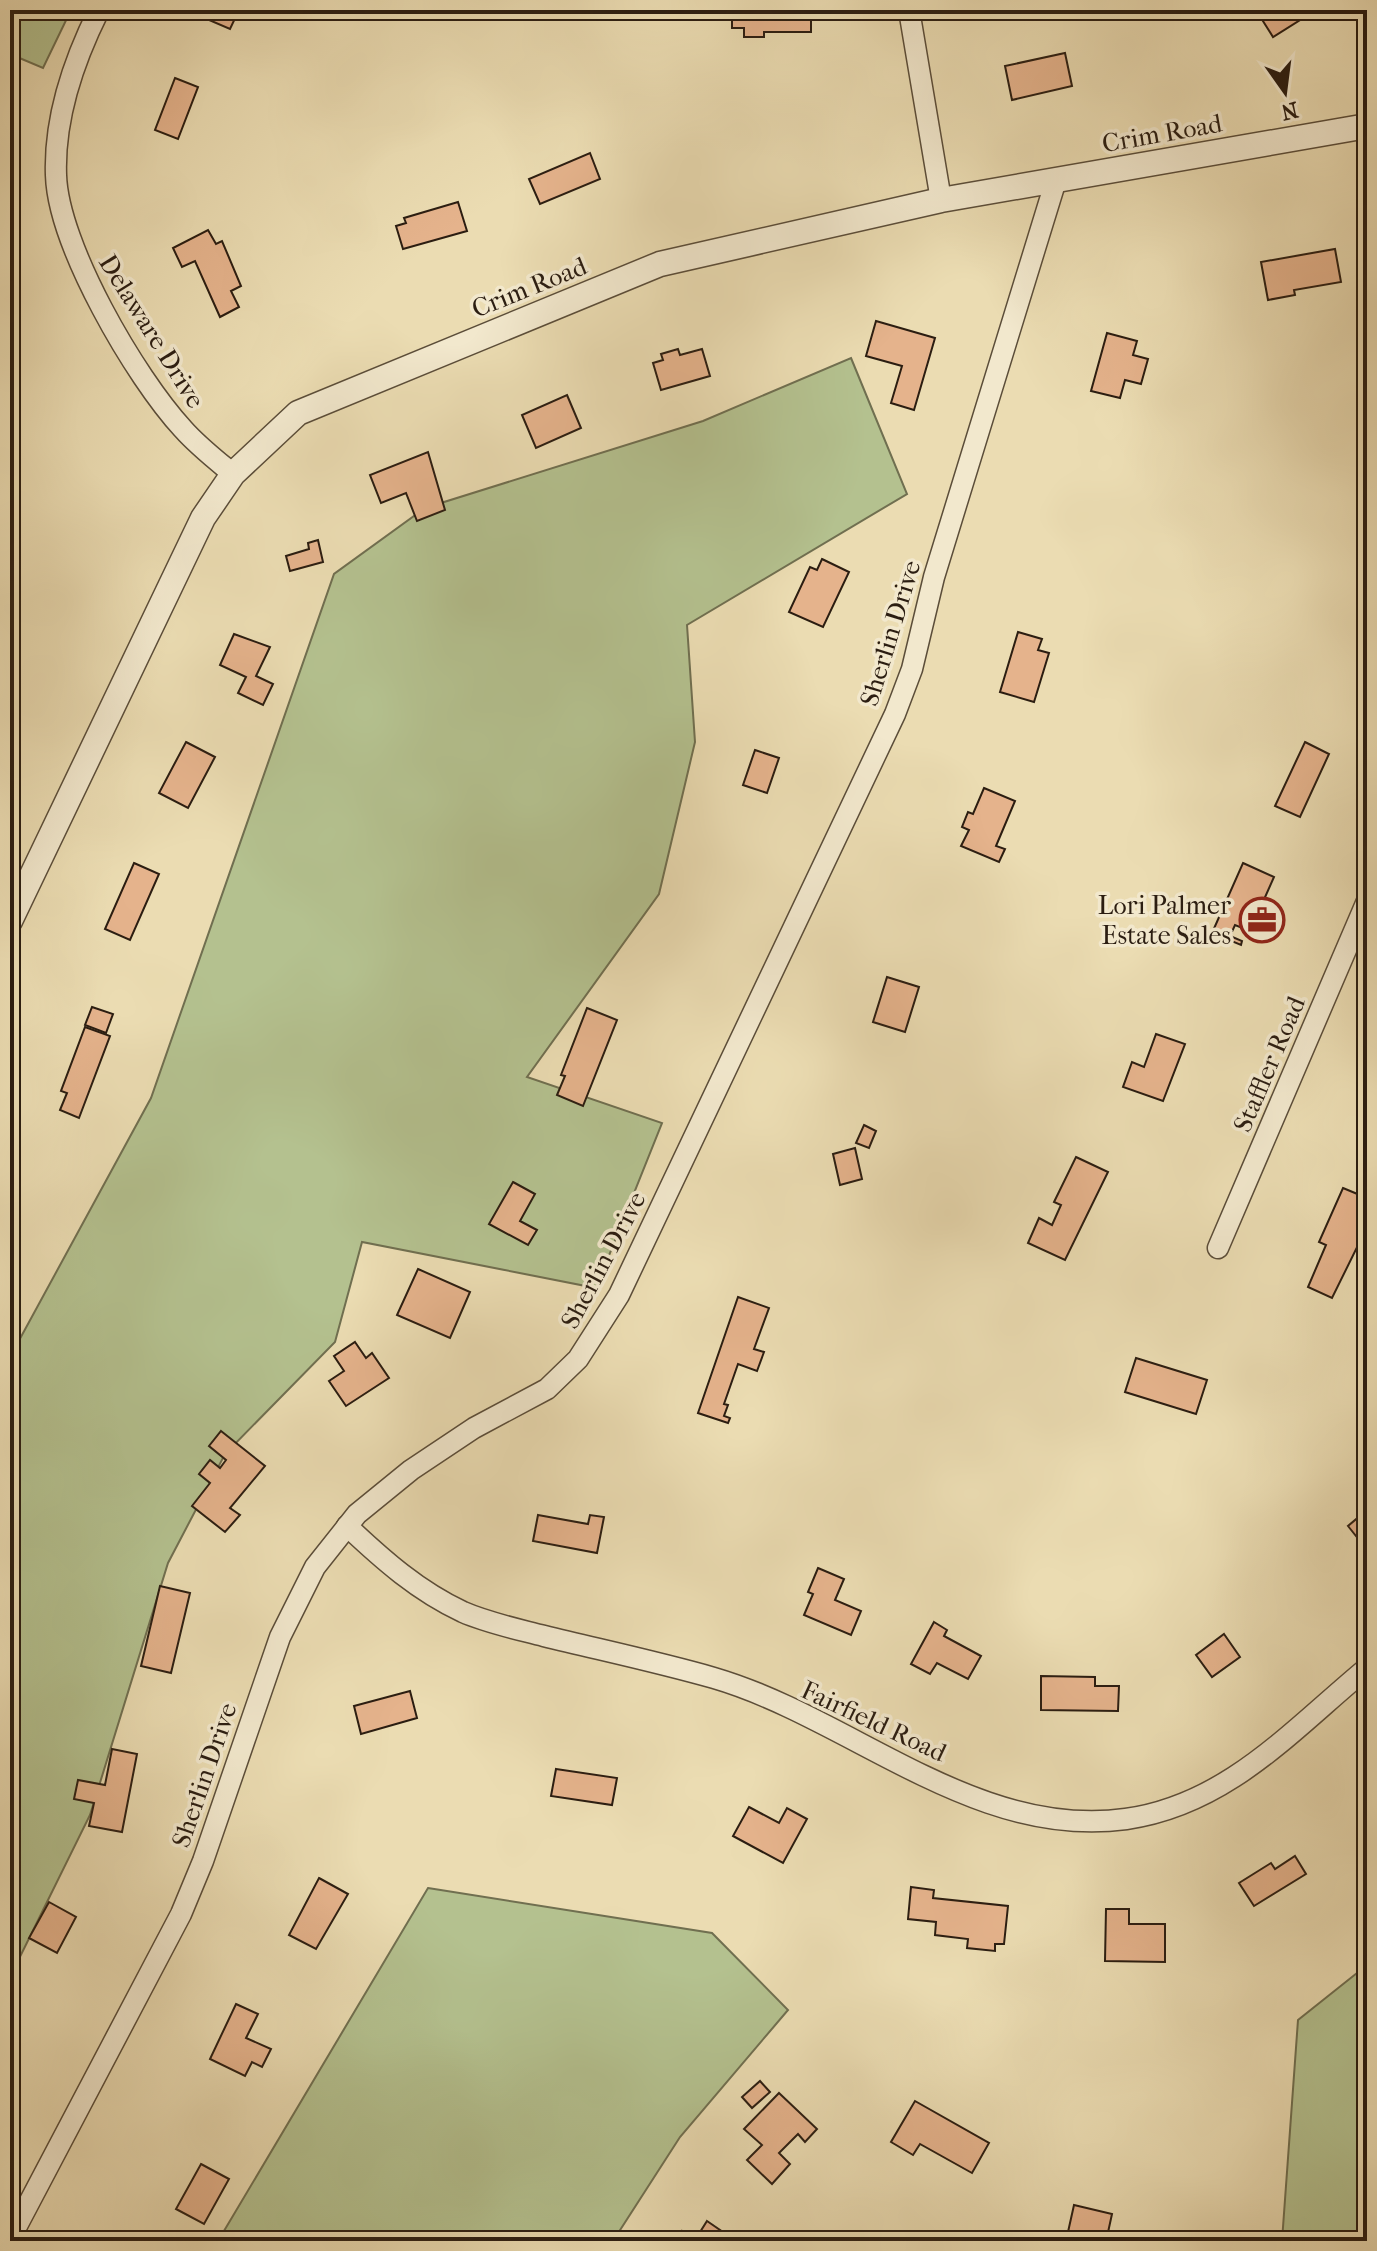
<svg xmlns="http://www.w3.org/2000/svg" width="1377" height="2251" font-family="'IM FELL French Canon',serif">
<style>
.green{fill:#b4c18f;stroke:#706f50;stroke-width:2}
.building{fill:#e5b38c;stroke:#2b1d11;stroke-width:2}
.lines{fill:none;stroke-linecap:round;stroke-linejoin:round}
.minor-casing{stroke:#5b4d39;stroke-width:23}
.tertiary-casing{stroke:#5b4d39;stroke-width:27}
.minor{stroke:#f2e8cd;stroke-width:20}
.tertiary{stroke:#f2e8cd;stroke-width:24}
.labels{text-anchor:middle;stroke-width:7;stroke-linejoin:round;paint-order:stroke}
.street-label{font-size:26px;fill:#2b1d11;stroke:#f2e8cd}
.poi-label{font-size:26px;fill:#2b1d11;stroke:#f2e8cd;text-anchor:end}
</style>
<rect width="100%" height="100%" fill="#ebdcb2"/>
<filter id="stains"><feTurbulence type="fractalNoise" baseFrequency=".0025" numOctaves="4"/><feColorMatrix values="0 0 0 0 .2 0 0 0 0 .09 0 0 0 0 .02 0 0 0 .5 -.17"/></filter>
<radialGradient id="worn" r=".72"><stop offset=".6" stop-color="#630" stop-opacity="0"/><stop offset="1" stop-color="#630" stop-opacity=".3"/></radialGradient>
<g class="green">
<path d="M10,10H71L43,68L10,54Z"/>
<path d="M851,358L907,494L687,625L695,742L659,894L527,1077L662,1123L596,1288L362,1242L335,1342L225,1454L168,1563L90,1815L10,1977V1357L151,1098L334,574L425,508L703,421Z"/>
<path d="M428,1888L712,1933L788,2010L680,2137L613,2241H218Z"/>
<path d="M1367,1965V2241H1282L1298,2020Z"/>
</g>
<g class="building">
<path d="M205,10H239L230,29L202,17Z"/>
<path d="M732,10H811V32H764V37H744V28H732Z"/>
<path d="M1256,10H1316L1273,37Z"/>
<path d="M1065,53L1072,86L1012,100L1005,66Z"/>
<path d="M175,78L198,87L178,139L155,130Z"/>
<path d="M590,153L600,179L540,204L529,179Z"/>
<path d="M458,202L467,231L403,249L396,226L406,223L404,218Z"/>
<path d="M208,230L216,244L222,241L241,286L231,291L239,307L220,317L195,261L182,267L173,248Z"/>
<path d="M1335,249L1341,282L1294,290L1295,295L1268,300L1261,262Z"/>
<path d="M876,321L935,338L914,410L891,403L902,366L866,356Z"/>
<path d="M1107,333L1137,341L1133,355L1148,359L1141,384L1125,380L1120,398L1091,391Z"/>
<path d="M678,349L680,355L702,349L710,376L661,390L653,363L663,360L661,354Z"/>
<path d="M567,395L581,428L536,448L522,415Z"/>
<path d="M428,452L445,510L417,521L406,493L381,503L370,475Z"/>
<path d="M318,540L323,562L290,571L286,556L309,549L308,543Z"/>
<path d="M822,559L849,572L823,627L789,612L810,567L817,570Z"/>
<path d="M1018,632L1042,639L1038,650L1049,653L1034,702L1000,692Z"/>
<path d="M234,634L270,647L256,676L273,684L263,705L238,693L246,677L220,665Z"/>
<path d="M186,742L215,757L188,808L159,793Z"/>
<path d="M1305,742L1329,754L1300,817L1275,806Z"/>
<path d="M755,750L779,758L767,793L743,785Z"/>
<path d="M984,788L1015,801L996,846L1005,849L999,862L961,846L969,830L962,827L968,812L973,814Z"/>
<path d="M134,863L159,874L130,940L105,929Z"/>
<path d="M1243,863L1274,877L1250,931L1235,925L1230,936L1242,941L1241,945L1212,933Z"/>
<path d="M887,977L919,987L905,1032L873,1022Z"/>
<path d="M92,1007L113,1014L106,1033L85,1025Z"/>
<path d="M587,1008L617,1020L583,1106L557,1095L565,1076L561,1075Z"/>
<path d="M85,1027L110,1036L79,1118L60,1110L67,1093L61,1091Z"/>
<path d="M1156,1034L1185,1044L1163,1101L1123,1087L1132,1062L1144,1067Z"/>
<path d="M864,1125L876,1131L869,1148L856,1143Z"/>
<path d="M855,1148L862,1179L840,1185L833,1154Z"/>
<path d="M1076,1157L1108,1172L1065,1260L1028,1243L1039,1218L1052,1225L1061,1205L1054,1202Z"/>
<path d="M513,1182L535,1194L520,1221L537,1230L528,1245L489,1224Z"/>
<path d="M1343,1188L1367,1198V1227L1332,1298L1308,1287L1326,1245L1319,1242Z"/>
<path d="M418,1269L470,1292L450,1338L397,1315Z"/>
<path d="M738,1297L769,1308L754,1349L764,1352L757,1371L738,1364L724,1404L728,1405L724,1416L730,1418L728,1423L698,1413Z"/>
<path d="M355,1342L366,1358L372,1353L389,1378L346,1406L329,1381L344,1371L334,1356Z"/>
<path d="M1136,1358L1207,1380L1196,1414L1125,1392Z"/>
<path d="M221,1431L265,1466L230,1508L240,1515L225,1532L192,1506L210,1483L199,1474L210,1460L220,1468L226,1460L209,1446Z"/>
<path d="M1367,1510V1543L1364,1546L1348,1526Z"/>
<path d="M538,1515L588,1524L590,1515L604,1517L597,1553L533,1541Z"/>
<path d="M818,1568L844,1579L835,1600L861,1611L851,1635L804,1615L813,1594L808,1592Z"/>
<path d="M160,1586L190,1593L171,1673L141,1666Z"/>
<path d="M934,1622L947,1630L944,1636L981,1656L968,1679L937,1663L930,1674L911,1664Z"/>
<path d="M1224,1634L1240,1657L1212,1677L1196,1655Z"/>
<path d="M1041,1676L1095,1677V1686H1119L1118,1711L1041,1710Z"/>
<path d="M410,1691L417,1718L361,1734L354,1706Z"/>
<path d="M112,1749L137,1754L122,1832L89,1826L94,1803L74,1799L78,1780L105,1785Z"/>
<path d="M556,1769L617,1778L612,1805L551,1796Z"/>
<path d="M749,1807L779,1823L787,1808L807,1819L783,1863L733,1836Z"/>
<path d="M1295,1856L1306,1874L1254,1906L1239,1883L1271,1863L1275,1869Z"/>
<path d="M319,1878L348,1894L316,1949L289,1935Z"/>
<path d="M911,1887L934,1890L933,1898L1008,1906L1004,1944H995V1951L967,1948L968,1939L935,1935L936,1922L908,1919Z"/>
<path d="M49,1902L76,1917L57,1953L29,1938Z"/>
<path d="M1106,1909H1129V1924H1165V1962L1105,1961Z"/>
<path d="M236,2004L258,2014L246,2038L271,2049L262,2067L252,2062L245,2076L210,2059Z"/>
<path d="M760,2081L770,2092L752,2108L742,2097Z"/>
<path d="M779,2093L817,2129L805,2142L798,2134L779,2153L790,2164L772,2184L747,2160L762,2145L744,2129Z"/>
<path d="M915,2101L989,2143L972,2173L920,2144L913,2155L891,2142Z"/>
<path d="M201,2164L229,2179L204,2224L176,2209Z"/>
<path d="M1074,2205L1112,2214L1107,2237L1125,2241H1066Z"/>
<path d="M707,2221L733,2239L731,2241H676L682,2231L695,2240Z"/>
</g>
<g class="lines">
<g class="minor-casing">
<g id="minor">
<path d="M99,10C74,60 54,119 56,175C58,245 135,377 183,429C198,446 216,460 233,474"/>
<path d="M909,10L941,200"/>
<path d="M1218,1248L1367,901"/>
<path d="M347,1526C383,1560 418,1591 463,1612C488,1623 517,1629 544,1636C601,1650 658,1662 714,1678C851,1718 975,1840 1126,1819C1227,1805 1292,1730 1367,1668"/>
<path d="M10,2239L181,1914L203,1861L280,1637L315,1567L357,1514L411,1470L474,1428L547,1389L578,1359L619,1295L895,714L912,669L934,577L1056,180"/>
</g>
</g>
<g class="tertiary-casing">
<path id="tertiary" d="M10,921L203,518L233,474L298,413L660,264L941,200L1367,126"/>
</g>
<use href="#minor" class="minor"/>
<use href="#tertiary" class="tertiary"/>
</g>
<defs>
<g id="office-ring" transform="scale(2.3)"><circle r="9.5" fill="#f2e8cd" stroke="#8f2418" stroke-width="1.5"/><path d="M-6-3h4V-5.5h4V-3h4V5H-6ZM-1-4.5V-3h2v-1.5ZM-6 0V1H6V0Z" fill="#8f2418"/></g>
</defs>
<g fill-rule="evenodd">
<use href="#office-ring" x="1262" y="920"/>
</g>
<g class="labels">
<g class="street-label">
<text transform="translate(1162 133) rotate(-10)" y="9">Crim Road</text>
<text transform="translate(529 287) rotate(-22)" y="9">Crim Road</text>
<text transform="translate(152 331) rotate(58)" y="9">Delaware Drive</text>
<text transform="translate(890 633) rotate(-73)" y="9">Sherlin Drive</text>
<text transform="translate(1269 1064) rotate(-67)" y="9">Staffler Road</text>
<text transform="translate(603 1260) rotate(-62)" y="9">Sherlin Drive</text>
<text transform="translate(874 1721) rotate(25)" y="9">Fairfield Road</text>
<text transform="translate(204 1775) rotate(-71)" y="9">Sherlin Drive</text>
</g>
<g class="poi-label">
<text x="1231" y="914">Lori Palmer<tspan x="1231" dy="30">Estate Sales</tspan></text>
</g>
</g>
<rect width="1377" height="2251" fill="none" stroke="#ebdcb2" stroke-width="40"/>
<rect x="12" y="12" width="1353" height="2227" fill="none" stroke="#2b1d11" stroke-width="4"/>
<rect x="20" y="20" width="1337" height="2211" fill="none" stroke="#2b1d11" stroke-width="2"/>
<g transform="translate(1285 92) rotate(166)" stroke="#f2e8cd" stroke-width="6" paint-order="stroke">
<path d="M0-6L14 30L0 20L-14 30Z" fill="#2b1d11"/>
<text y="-12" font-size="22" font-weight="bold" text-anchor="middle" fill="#2b1d11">N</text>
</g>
<rect width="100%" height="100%" filter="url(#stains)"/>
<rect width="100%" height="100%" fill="url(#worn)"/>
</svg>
